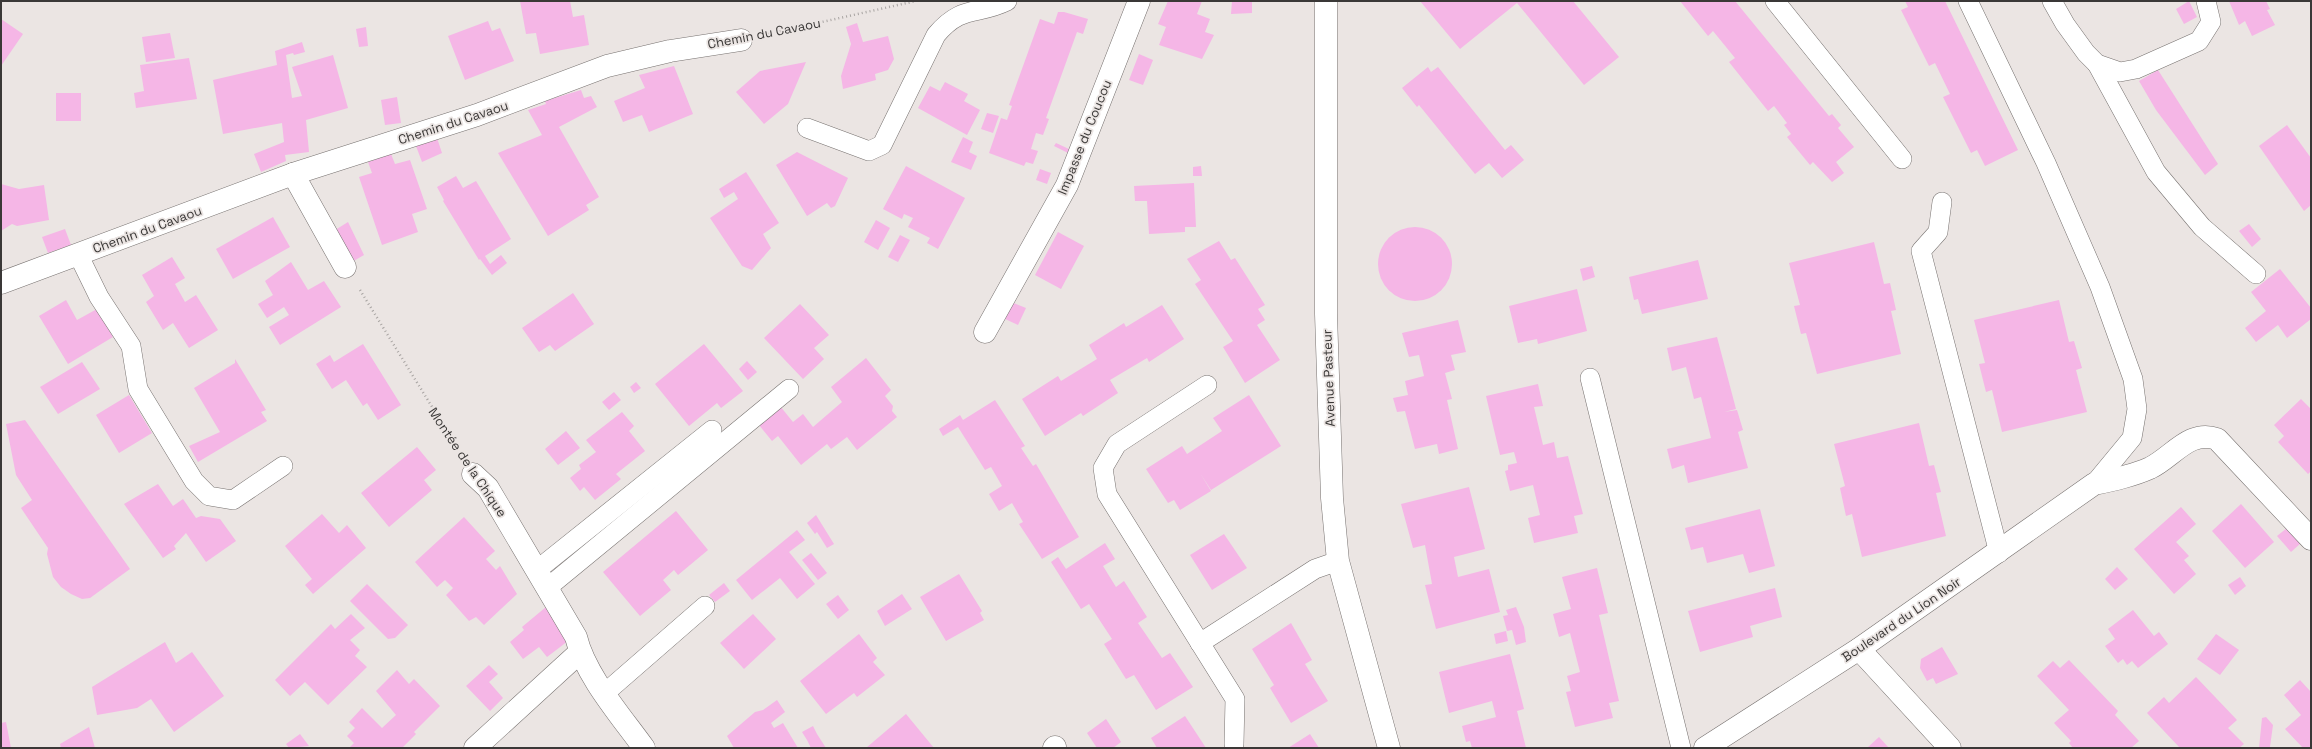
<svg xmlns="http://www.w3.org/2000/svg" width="2312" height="749" font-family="'Space Grotesk',sans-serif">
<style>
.building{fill:#f5b6e6}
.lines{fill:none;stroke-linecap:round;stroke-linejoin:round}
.lane-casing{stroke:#777270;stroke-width:20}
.street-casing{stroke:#777270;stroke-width:23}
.path{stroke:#a8a4a2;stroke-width:2.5;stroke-dasharray:1 3;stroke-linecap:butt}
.lane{stroke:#fff;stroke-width:19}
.street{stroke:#fff;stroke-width:22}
.labels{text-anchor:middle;stroke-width:3.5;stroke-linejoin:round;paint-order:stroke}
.street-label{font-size:13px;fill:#3a3837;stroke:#ebe5e3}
</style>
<rect width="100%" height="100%" fill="#ebe5e3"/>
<g class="building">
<path d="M520,1H570L573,17L584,15L589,45L540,54L536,33L526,34Z"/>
<path d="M1168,1H1202L1197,14L1210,19L1205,32L1214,35L1202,59L1159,45L1166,27L1158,24Z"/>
<path d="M1232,1H1252V13L1231,14Z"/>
<path d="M1420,1H1573L1619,57L1584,85L1517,3L1460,49Z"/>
<path d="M1680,1H1735L1829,116L1832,114L1841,125L1838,128L1854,147L1836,162L1844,173L1832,182L1813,162L1810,165L1787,137L1791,134L1784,125L1787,123L1774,106L1768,111L1729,62L1735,58L1713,31L1708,36Z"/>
<path d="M1905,1H1945L2018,150L1985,166L1977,150L1971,153L1943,97L1950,94L1935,63L1929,66L1901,10L1908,7Z"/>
<path d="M2189,1L2197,17L2184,24L2176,9Z"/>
<path d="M2229,1H2266L2270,9L2267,10L2275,25L2252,36L2245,21L2239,25Z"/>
<path d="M1058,12H1064L1088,19L1083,34L1077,32L1046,118L1049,119L1043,135L1036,133L1031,149L1038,151L1033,164L1026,162L1024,166L989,153L1001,118L1007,120L1012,106L1009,105L1040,19L1054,24Z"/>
<path d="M1,19L23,34L1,66Z"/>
<path d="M488,21L492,31L500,28L514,61L465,80L448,36Z"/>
<path d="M857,23L863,42L888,36L894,59L888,70L875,74L876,80L843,89L841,76L851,44L846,27Z"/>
<path d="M366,27L368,46L359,47L356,29Z"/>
<path d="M170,33L175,58L146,62L142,37Z"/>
<path d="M302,42L305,52L294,55L293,53L286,55L292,98L302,96L292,67L333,55L348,108L306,120L309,152L285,155L286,161L261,172L254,154L284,142L282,123L223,134L213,80L277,65L275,51Z"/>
<path d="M1139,54L1153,60L1143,85L1129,80Z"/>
<path d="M189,58L197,99L136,108L134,93L144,91L140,65Z"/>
<path d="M806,62L788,104L764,124L736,92L760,71Z"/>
<path d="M674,66L693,114L649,132L642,115L623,122L614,101L645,88L639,75Z"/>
<path d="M1428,67L1431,72L1438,67L1505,150L1511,145L1524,160L1502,178L1489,163L1475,174L1419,105L1417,107L1402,88Z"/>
<path d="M2158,70L2218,164L2205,175L2156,110L2139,81Z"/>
<path d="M945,82L968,94L964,101L980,110L967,135L918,108L930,86L940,91Z"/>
<path d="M581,90L584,98L591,96L597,107L559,127L599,197L586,205L589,210L548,236L498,153L542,135L528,110L546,104L545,101Z"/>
<rect x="56" y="93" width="25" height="28"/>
<path d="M397,97L401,123L385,125L381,100Z"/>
<path d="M987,113L999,116L993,133L981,129Z"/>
<path d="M2287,125L2311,158V205L2304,211L2259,146Z"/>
<path d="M963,137L973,142L969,152L977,156L971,170L951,162Z"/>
<path d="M437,138L442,153L422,162L416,146Z"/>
<path d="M1056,143L1069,149L1068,153L1054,146Z"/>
<path d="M797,152L848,178L835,206L831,208L827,203L807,216L776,165Z"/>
<path d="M391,154L395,164L410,160L427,209L412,214L418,232L382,245L359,177L372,173L368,162Z"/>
<path d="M906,166L965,198L938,249L927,243L930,238L908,227L913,218L904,214L902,219L883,209Z"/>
<path d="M1201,166L1202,176H1193V167Z"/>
<path d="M1040,169L1051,173L1047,184L1036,180Z"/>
<path d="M746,172L779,223L763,234L771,248L752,270L742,266L710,218L738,199L734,192L724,198L719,189Z"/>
<path d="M456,176L463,188L476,181L511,239L485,256L490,264L501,255L507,263L492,275L480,259L479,260L443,201L444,200L437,187Z"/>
<path d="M1194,183L1196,227H1185V232L1149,234L1147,201H1135L1134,186Z"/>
<path d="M1,184L19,189L44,185L49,220L17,226L12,224L1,231Z"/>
<path d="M273,217L290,247L233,279L216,249Z"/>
<path d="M876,220L890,228L878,250L864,242Z"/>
<path d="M348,222L364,255L350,263L332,232Z"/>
<path d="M2249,224L2261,239L2252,247L2239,231Z"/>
<circle cx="1415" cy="264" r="37"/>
<path d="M65,229L71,245L48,253L42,237Z"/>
<path d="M1058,232L1084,246L1061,289L1035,275Z"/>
<path d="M900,235L910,240L898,262L888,257Z"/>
<path d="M1219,241L1231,260L1235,258L1265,305L1258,309L1265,320L1257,325L1280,360L1245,383L1223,347L1233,341L1195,284L1201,280L1187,259Z"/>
<path d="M1874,242L1884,284L1890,283L1896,310L1891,311L1901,354L1817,374L1806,333L1801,334L1794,306L1800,305L1789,263Z"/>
<path d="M172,257L185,278L175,284L185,302L196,295L218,330L189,348L173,323L163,330L146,302L154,296L142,275Z"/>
<path d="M1698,260L1708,299L1642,314L1638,299L1634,300L1629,277Z"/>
<path d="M291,262L308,290L324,281L341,307L280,345L269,327L289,315L284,307L267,318L258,304L273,295L265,281Z"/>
<path d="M1592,266L1595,277L1583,281L1580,269Z"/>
<path d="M2280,269L2311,308V319L2287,338L2278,325L2256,342L2245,328L2266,311L2251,292Z"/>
<path d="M1577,289L1587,331L1538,344L1537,339L1518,343L1509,306Z"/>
<path d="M573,293L594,324L555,351L550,345L539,352L522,328Z"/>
<path d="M66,300L77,320L97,309L113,337L68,364L39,316Z"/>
<path d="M2059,300L2069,342L2074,341L2082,368L2076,370L2087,412L2002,432L1992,390L1986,392L1979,364L1985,363L1974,320Z"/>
<path d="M1011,302L1026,308L1018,325L1003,318Z"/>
<path d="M800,304L829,335L814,348L824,359L803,379L764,338Z"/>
<path d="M1162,305L1184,339L1149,362L1147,358L1110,380L1118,393L1083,416L1081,413L1045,436L1022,399L1058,376L1061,381L1097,359L1089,345L1124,323L1126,327Z"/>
<path d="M1458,320L1466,352L1451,355L1455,370L1445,373L1452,399L1447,400L1458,449L1439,454L1437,444L1415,449L1405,411L1397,412L1393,398L1408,395L1405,381L1424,376L1419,355L1409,357L1402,333Z"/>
<path d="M1717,337L1736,409L1724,412L1737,410L1743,430L1738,432L1748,468L1688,483L1684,465L1672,469L1667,449L1711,438L1701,397L1694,399L1686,367L1672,371L1667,348Z"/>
<path d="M363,344L401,405L378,420L367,403L363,406L346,380L332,389L316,364L330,355L334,362Z"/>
<path d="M704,344L743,391L721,408L717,403L689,426L655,384Z"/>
<path d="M866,358L891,390L885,396L893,406L892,411L897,417L857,450L847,437L831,449L827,444L801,465L778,436L772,441L759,425L780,406L793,422L803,414L813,427L842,402L831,387Z"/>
<path d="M235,359L266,410L261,412L267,421L198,462L189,446L220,432L194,388L235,363Z"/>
<path d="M747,361L757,372L748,380L739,369Z"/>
<path d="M82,362L100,389L58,414L40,387Z"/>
<path d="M636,382L641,388L634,393L630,387Z"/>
<path d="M1538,384L1543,406L1534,407L1543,445L1554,442L1557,458L1568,456L1583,514L1574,516L1578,533L1534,543L1528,518L1540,515L1533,485L1510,491L1505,471L1508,470V465L1517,463L1514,452L1500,455L1486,396Z"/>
<path d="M614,392L621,400L609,410L602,402Z"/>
<path d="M129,395L152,433L119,453L96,415Z"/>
<path d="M1249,395L1281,446L1211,490L1200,473L1211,491L1180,510L1174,500L1168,503L1146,469L1182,446L1187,454L1222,431L1213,418Z"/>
<path d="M2301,399L2311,409V471L2308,474L2278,442L2284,436L2274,425Z"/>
<path d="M995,400L1025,446L1021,448L1033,466L1036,464L1079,537L1042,559L1019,524L1023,522L1012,503L999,511L989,494L1002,486L991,467L985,470L958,427L943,436L939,429L960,415L963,420Z"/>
<path d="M622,412L634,426L629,431L645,451L616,474L621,479L595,500L584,487L580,491L570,478L581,469L579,465L596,452L586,440Z"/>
<path d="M25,420L130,569L90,598L82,599L71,594L61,587L53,577L47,554L48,548L21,508L32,500L16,475L6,424Z"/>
<path d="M1919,423L1929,466L1934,465L1941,492L1936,493L1946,536L1862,557L1852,514L1846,516L1840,488L1845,486L1834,444Z"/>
<path d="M566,431L580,448L558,465L545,449Z"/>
<path d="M417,447L436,470L424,480L432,490L389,527L361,493Z"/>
<path d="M158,484L173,506L183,499L196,518L201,516L220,519L236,541L206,562L186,533L174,546L176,549L163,558L124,504Z"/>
<path d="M1469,487L1485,549L1454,557L1458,577L1489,569L1500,612L1436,629L1425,585L1432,584L1425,545L1413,548L1401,504Z"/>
<path d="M2241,504L2274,542L2245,568L2212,531Z"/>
<path d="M2181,507L2196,524L2176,542L2189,556L2184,560L2196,574L2174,594L2134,549Z"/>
<path d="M1760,509L1775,566L1749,573L1743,554L1707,563L1703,547L1691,550L1685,528Z"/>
<path d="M676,511L708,550L678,575L674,570L663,580L671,590L640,616L603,572Z"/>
<path d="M322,514L339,533L347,525L366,548L313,594L305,585L312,579L285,546Z"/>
<path d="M816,515L834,544L827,548L817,532L815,534L807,523Z"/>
<path d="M464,517L495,551L486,559L496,570L500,566L517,594L484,625L476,617L469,621L446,595L453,588L445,580L437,587L415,562Z"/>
<path d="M2287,528L2301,543L2291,552L2277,536Z"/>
<path d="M797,530L805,540L789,552L815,584L797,599L780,578L752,600L736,580Z"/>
<path d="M1224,534L1247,568L1212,590L1190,555Z"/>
<path d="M1105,543L1115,559L1103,566L1116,587L1124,581L1147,617L1138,623L1162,658L1170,653L1193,687L1156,710L1134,675L1126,679L1104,644L1112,639L1089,604L1081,609L1051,562L1058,557L1066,569Z"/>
<path d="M811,553L827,573L818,580L802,560Z"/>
<path d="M2117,567L2128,579L2115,590L2105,579Z"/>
<path d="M1597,568L1608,613L1599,615L1619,701L1609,703L1613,718L1575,727L1566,692L1571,691L1567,676L1580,672L1570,633L1559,637L1553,614L1571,609L1562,577Z"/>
<path d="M959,574L982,611L980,613L984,620L946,641L920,597Z"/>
<path d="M2240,577L2246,586L2235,595L2228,585Z"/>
<path d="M724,583L730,591L715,602L709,595Z"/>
<path d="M367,584L408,625L395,638L388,639L350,601Z"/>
<path d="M1775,588L1782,617L1750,626L1753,637L1700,652L1688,611Z"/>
<path d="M902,594L912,609L885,626L877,611Z"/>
<path d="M838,595L849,610L838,619L826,604Z"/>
<path d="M546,607L568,641L547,657L539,647L523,659L510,642L524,630L522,627Z"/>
<path d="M1516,607L1524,627L1526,642L1516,645L1512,630L1507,631L1503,616L1508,615L1506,610Z"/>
<path d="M2133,610L2154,636L2159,632L2168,644L2138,668L2132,661L2127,665L2123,659L2118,663L2105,646L2115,639L2108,629Z"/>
<path d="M351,614L365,628L350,640L360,650L355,656L367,667L328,705L305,682L290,696L275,680L331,624L335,629Z"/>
<path d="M753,614L776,639L744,669L720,643Z"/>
<path d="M1291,623L1312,660L1305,664L1328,701L1291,723L1270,688L1274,685L1252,649Z"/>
<path d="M1506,631L1508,641L1496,644L1494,634Z"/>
<path d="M859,634L877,658L873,662L885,675L857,697L854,693L826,714L800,681Z"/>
<path d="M2216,634L2239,650L2220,675L2197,659Z"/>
<path d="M165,642L176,663L192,652L224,696L174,732L151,699L137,708L97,715L92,687Z"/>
<path d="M1942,647L1958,674L1936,684L1933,678L1927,681L1920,668L1921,659Z"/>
<path d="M1510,654L1524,709L1517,711L1526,748H1472L1470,741L1466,742L1462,726L1496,717L1492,701L1449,713L1439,672Z"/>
<path d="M2069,660L2118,711L2115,715L2139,741L2131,748H2073L2069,743L2071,741L2054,723L2069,710L2037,676L2053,661L2060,668Z"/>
<path d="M489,665L498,674L489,682L503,698L490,711L466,686Z"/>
<path d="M397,670L409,684L414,679L440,706L414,732L416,734L402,748H349L354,743L347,736L355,728L349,722L362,708L382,728L396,715L376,691Z"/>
<path d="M2196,677L2237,720L2228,728L2244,744L2239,748H2180L2147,713L2164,697L2169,703Z"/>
<path d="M2300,680L2311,692V748H2303L2285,729L2301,715L2284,695Z"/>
<path d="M777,700L785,712L771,723L774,728L783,723L798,748H734L727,736L755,712L763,710Z"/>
<path d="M906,714L934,748H866Z"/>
<path d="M1185,716L1206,748H1157L1151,738Z"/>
<path d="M2266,717L2273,725L2270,747L2259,748L2262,718Z"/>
<path d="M1106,719L1121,742L1113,748H1097L1087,733Z"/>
<path d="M6,722L11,748H1V723Z"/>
<path d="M813,726L817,734L826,748H811L807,740L802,732Z"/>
<path d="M89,727L95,748H61L60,744Z"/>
<path d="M300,734L309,746L289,748L286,744Z"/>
<path d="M1310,734L1319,748H1288Z"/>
<path d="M1879,737L1889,748H1867Z"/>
</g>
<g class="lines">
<g class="lane-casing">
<g id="lane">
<path d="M1775,1L1902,159"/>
<path d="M1968,1L2046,163L2100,287L2133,379L2137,409L2132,438L2094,484"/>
<path d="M2052,1L2065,24L2086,53L2097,64L2120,72L2136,69L2199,41L2211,22L2206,1"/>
<path d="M2097,64L2156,172L2202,227L2256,274"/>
<path d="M807,128L869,151L882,145L936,35C962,4 977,16 1007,1"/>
<path d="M1942,202L1938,232L1921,251L1999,553"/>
<path d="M78,254L99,297L131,346L138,389L194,481L209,496L233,500L283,466"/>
<path d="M1590,378L1681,748"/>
<path d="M1207,385L1117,444L1103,468L1107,494L1235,699L1234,744"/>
<path d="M537,570L712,430"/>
<path d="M547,588L789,389"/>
<path d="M1200,643L1315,569L1338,561"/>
<path d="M605,693L705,606"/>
</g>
</g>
<g class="street-casing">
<g id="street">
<path d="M1326,1V314L1332,498L1338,561L1389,748"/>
<path d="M293,174L345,267"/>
<path d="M1,283L293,174L477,115L607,66L670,51L741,40"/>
<path d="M985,332L1067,185L1139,1"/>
<path d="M473,474L488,488L576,637C585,675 621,716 644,748"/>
<path d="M1859,649L1950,748"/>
<path d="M475,748L580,652"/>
<path d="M1054,748L1055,747"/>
<path d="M1705,748L1859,649L2094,484C2113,480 2132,476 2150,468C2173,457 2189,429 2217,439L2311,539"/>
</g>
</g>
<g class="path">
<path d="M768,34L916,1"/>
<path d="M360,290L458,449"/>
</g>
<use href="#lane" class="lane"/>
<use href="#street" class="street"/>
</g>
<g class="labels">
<g class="street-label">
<text transform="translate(764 33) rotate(-11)" y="5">Chemin du Cavaou</text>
<text transform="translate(453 122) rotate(-18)" y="5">Chemin du Cavaou</text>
<text transform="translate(1084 137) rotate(-68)" y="5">Impasse du Coucou</text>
<text transform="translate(147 229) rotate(-20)" y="5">Chemin du Cavaou</text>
<text transform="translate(1328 378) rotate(-92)" y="5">Avenue Pasteur</text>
<text transform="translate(468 462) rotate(56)" y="5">Montée de la Chique</text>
<text transform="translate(1901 619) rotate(-34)" y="5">Boulevard du Lion Noir</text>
</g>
</g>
<rect width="2312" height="749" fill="none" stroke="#3a3837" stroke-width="4"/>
</svg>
